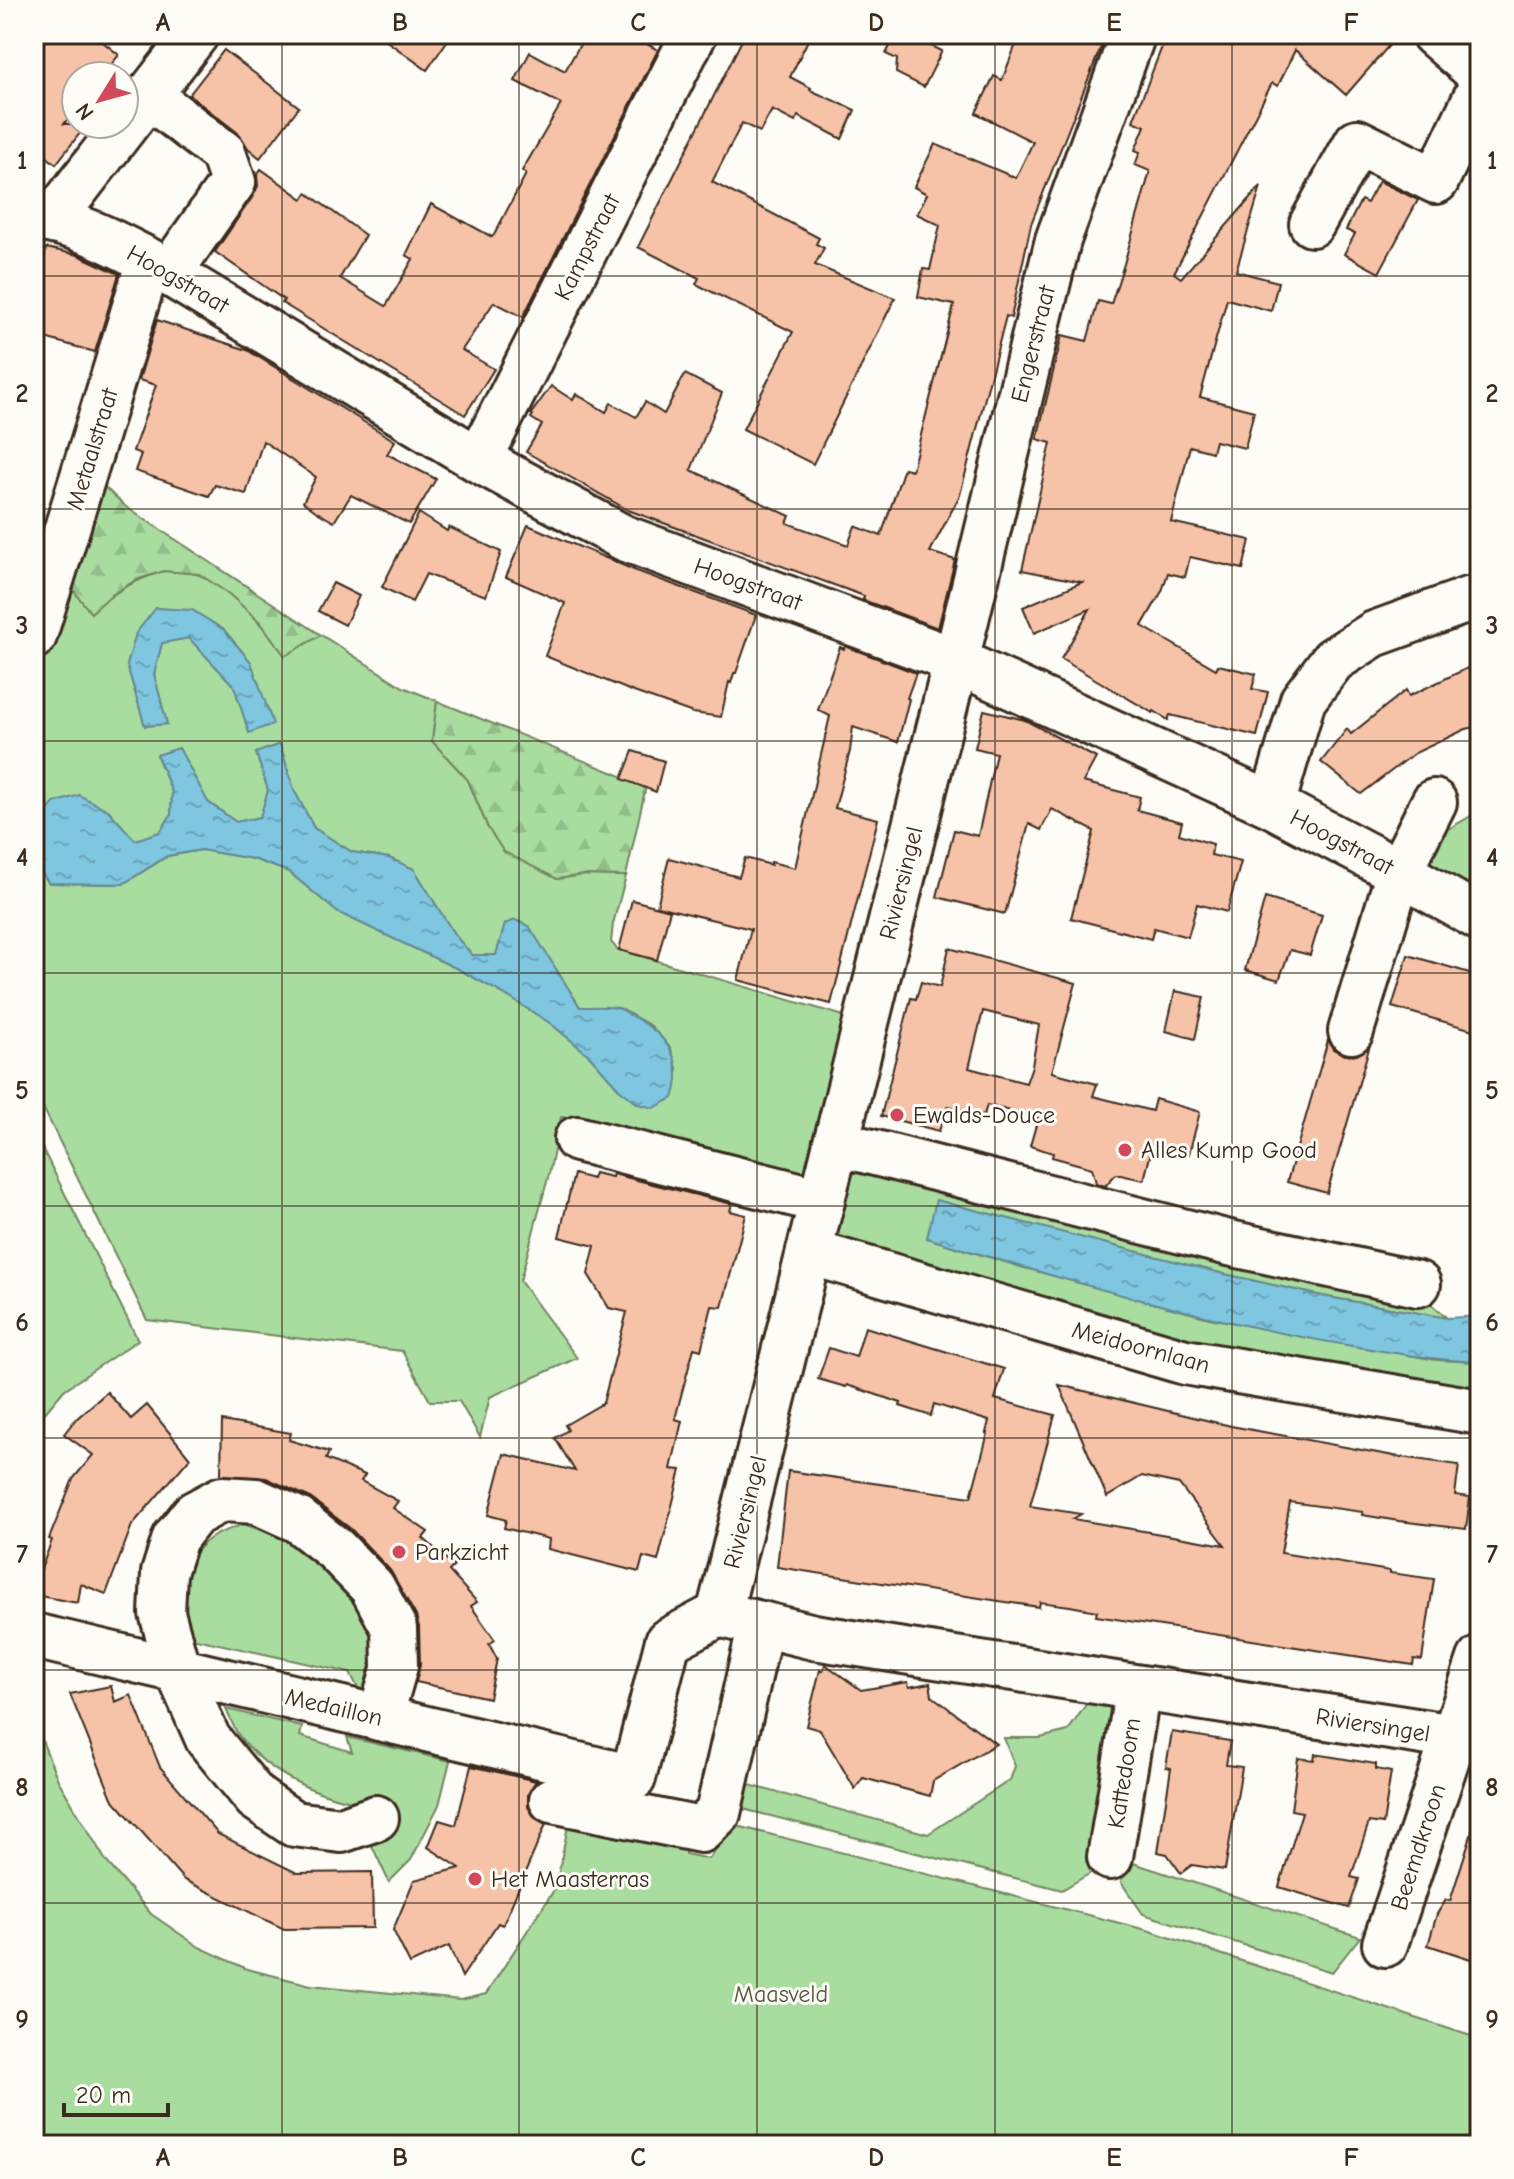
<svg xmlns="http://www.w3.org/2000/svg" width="1514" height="2179" font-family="'Comic Neue',sans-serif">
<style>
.green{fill:#a9dda0;stroke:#72845f;stroke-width:2;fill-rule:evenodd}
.forest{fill:url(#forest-firs);stroke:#72845f;stroke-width:2}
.water{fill:url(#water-ripples);stroke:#648892;stroke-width:2}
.building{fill:#f7c3a8;stroke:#3b2a1e;stroke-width:2;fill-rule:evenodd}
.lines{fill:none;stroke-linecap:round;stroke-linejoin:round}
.minor-casing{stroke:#3b2a1e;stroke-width:50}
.minor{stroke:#fdfcf7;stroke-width:44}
.grid{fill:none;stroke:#3b2a1e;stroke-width:2;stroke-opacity:0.55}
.poi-dot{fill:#d1495b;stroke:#fdfcf7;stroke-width:3}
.labels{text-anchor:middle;stroke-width:6;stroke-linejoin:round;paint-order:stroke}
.street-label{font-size:24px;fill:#3b2a1e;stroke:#fdfcf7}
.poi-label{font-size:24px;fill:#3b2a1e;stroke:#fdfcf7;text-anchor:start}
.park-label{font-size:24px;fill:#56573e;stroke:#fdfcf7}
.neatline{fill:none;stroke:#3b2a1e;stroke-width:3}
.grid-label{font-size:26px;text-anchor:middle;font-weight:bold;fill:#3b2a1e}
</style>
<defs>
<pattern id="forest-firs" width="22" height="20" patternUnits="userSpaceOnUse" patternTransform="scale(2)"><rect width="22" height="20" fill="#a9dda0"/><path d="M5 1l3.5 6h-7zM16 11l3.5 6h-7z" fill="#92be89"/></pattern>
<pattern id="water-ripples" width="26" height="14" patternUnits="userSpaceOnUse" patternTransform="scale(2)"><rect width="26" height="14" fill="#7fc7e0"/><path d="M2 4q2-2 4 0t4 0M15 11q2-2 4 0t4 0" fill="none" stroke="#69a2b5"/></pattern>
</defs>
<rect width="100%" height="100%" fill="#fdfcf7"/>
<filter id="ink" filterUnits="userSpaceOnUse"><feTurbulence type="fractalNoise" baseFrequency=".0125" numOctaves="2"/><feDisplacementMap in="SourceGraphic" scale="16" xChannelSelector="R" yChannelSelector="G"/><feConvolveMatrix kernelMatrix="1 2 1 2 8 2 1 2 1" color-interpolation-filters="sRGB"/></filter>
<g filter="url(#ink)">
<g class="green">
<path d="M164,571C175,572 191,571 202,576C237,593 262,625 285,655L321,635L403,687L437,701L432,741L468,780L488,828L557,879L583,875L626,876L613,924L611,942L617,949L854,1019L814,1182L584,1119L561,1117L549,1174L520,1281L577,1358L490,1397L480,1437L459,1401H430L402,1351L147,1320L34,1089V862L49,883L123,884L168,856L201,850L253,859L289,872L337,912L460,970L504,994L550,1023L590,1056L619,1089L678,1071L671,1049L651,1026L619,1008L580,1007L528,926L515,920L506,924L496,955L472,956L454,934L414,869L389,858L352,852L314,828L294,790L280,744L256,753L268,790L261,817L236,822L208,802L157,756L172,792L171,815L160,832L135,841L108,810L39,819L34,827V675L66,581L91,612C116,591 132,581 164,571ZM192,610L224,630L251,662L249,732L234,686L189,638L162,643L154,674L167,724L145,726L127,665Z"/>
<path d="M1480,811V904L1433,877L1429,858L1443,832Z"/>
<path d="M34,1132L138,1340L64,1390L34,1426Z"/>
<path d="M846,1165L1418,1293L1447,1318L1322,1296L1224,1274L937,1201L927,1238L1021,1267L1209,1318L1436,1360L1480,1362V1396L1192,1346L832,1241Z"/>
<path d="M243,1524L284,1538L322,1567L355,1599L380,1635L386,1665L364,1699L350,1673L187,1637C179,1602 178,1557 214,1536C223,1531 234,1528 243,1524Z"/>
<path d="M1087,1703L1121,1710L1094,1871L1062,1890L735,1807L742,1783L928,1834L1010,1780L1015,1766L1004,1738H1040L1068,1731Z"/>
<path d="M226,1709L302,1727L300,1736L352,1752L347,1737L450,1761L439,1805L411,1860L389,1882L351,1801C309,1792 267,1772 240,1737C234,1729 230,1718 226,1709Z"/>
<path d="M34,1721L58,1780L106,1861L151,1914L199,1947L247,1969L311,1985L461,2000L486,1994L556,1887L571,1810L685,1838V1854L709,1859L733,1825L1147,1930L1480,2039V2145H34Z"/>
<path d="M1127,1861L1360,1937L1332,1972L1143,1914L1121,1882Z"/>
</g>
<g class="forest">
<path d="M97,480L126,507L321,635L285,656L260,622L229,594L199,574L164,571L136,580L110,596L91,613L66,581Z"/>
<path d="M437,701L646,786L626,876L583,875L557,879L504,852L488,828L468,780L432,741Z"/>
</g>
<g class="water">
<path d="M156,608L192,610L224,630L251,662L273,724L249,733L234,686L189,638L162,643L154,674L167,724L145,726L127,665L136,633Z"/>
<path d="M280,744L294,790L314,828L352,852L389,858L414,869L454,934L472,955H496L505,924L515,920L529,926L580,1007C592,1007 606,1006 617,1008C623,1009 629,1014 634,1017C666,1034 686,1061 673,1098L654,1108L638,1104L619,1089L590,1056L550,1023L504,994L460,970L337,912L289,872L253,859L201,850L167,856L123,884L49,883L34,862V827L54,803L79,795L108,810L135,840L160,832L171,815L172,792L157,755L179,748L208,802L236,822L260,817L268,790L256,753Z"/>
<path d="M936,1200L1224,1274L1322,1296L1447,1318L1480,1316V1362C1433,1360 1387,1352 1341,1344C1200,1320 1063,1280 927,1238Z"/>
</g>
<g class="building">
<path d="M34,34H93L119,55L102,76H76V109L64,124H87L56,164L42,153L34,162Z"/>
<path d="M377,34H452L427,70Z"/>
<path d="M586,34H649L645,43L658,50L523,317L494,302L462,350L494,369L465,415L282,303L284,300L215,252L253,196L258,186L257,175L261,169L303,199L307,193L365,235L340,278L386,306L413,259L406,255L431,204L462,221V223L463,221L492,237L494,235L526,174L522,171L561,104L515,81L530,52L565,71Z"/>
<path d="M745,34H811L790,77L811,88L810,90L855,110L842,139L798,116L795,122L772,110L760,132L742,123L712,182L819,238L816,244L824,248L815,265L895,298L813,464L743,429L793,332L696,284L699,278L638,247Z"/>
<path d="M896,34H907L942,51L924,87L896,73L897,59L886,54Z"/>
<path d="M1020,34H1106L1031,224L1011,318L1006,316L960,495L930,552L955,560L938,628L863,600L864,596L628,510L526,452L542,425L531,418L533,415L531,414L551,386L573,400L576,394L606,412L611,403L636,417L645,402L664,414L685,374L722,393L691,470L790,516L787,523L848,545L855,526L881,536L904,468L912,470L954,305L918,297L923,269L930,270L940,225L917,214L927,194L914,187L935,144L1016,178L1033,142L976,113L994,76L1002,80Z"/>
<path d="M1167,34H1399L1346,95L1295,50L1278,86L1272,83L1174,273L1181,278L1261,186L1236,271L1278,282L1271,311L1227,299L1200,397L1254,411L1245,448L1215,441L1212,452L1190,446L1171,522L1250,540L1243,569L1190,557L1185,577L1168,573L1162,591L1142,626L1216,669L1218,665L1256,674L1252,689L1268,692L1257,736L1170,715L1168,720L1154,711L1153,713L1061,659L1090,609L1034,633L1023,607L1082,582L1022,570L1051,443L1037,439L1062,335L1087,341L1098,301L1111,304L1124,264L1150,171L1135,165L1140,152L1135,150L1145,126L1133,121Z"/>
<path d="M224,50L299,107L260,158L248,148L238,133L189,95Z"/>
<path d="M1379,181L1418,200L1379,273L1344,254L1355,234L1346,230L1361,200L1367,203Z"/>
<path d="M46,248L78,255L119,274L95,352L34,335V268L42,270Z"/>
<path d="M157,320L247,350L395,441L387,454L436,479L409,524L351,495L334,522L317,512L303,502L316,477L263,441L246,494L215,485L209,496L135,471L141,454L133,451L156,385L139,380Z"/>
<path d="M419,513L447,531L449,527L501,552L486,596L426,574L412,602L382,587Z"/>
<path d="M528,525L634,570L756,615L736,673H734L731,683L729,682L721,717L693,713L634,692L545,656L565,603L506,577Z"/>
<path d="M333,583L359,596L345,625L318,611Z"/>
<path d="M845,646L916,673L907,698L909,699L898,742L853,727L850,751L835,808L878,819L831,1004L738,980L751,929L657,906L669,858L739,877L745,858L771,865V862L795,868L830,716L818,710L840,647L844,649Z"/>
<path d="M1472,666L1473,672L1480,670V726L1466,729L1415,753L1361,794L1321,762L1347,729L1351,734L1406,690L1409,696Z"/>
<path d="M984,710L1025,720L1096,758L1083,782L1140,797L1137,810L1182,822L1179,834L1213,844L1211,855L1241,862L1227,912L1197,904L1188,937L1154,928L1151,939L1071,918L1094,831L1052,809L1041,830L1029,824L1005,914L937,897L954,830L978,836L996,753L975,748Z"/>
<path d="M633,751L664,761L656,792L622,779Z"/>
<path d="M1265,898L1322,915L1310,955L1290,950L1279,980L1245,970Z"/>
<path d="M632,900L670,910L657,960L619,950Z"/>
<path d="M949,948L1076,983L1052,1072L1097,1084L1093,1096L1152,1111L1155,1099L1200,1112L1189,1154L1153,1144L1144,1180L1116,1174L1105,1186L1096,1183L1092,1168L1052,1157L1053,1153L1030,1146L1038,1118L987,1105L984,1115L948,1106L939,1131L881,1116L911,998L916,999L921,982L940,987ZM983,1011L1039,1025L1032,1066L1026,1083L969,1068Z"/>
<path d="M1408,955L1480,976V1032L1392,1007Z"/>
<path d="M1175,991L1204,997L1195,1039L1166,1031Z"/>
<path d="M1328,1040L1333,1049L1345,1055H1357L1369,1048L1327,1193L1287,1182Z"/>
<path d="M594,1173L612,1177L613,1174L732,1204L730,1211L746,1215L722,1307L712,1306L701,1350L694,1348L682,1392L675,1419L682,1421L671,1469L681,1470L658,1561L643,1557L639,1572L548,1549L549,1539L504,1528L506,1520L488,1515L504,1454L575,1471L555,1438L568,1430L565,1425L603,1403L627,1312L609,1308L588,1274L595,1246L559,1237L574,1174L592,1179Z"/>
<path d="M865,1327L1004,1369L995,1399L1055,1415L1030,1506L1081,1514L1073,1519L1225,1545L1179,1484L1142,1476L1107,1497L1059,1385L1231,1426L1394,1456L1459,1465L1455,1495L1470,1497L1466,1529L1399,1521L1362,1515L1363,1512L1290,1502L1281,1553L1390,1571V1573L1434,1579L1422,1660L1414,1659L1413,1665L1096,1616L1097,1611L1070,1606L1040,1602L1039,1607L777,1567L788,1471L971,1497L988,1433H986L989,1421L934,1404L931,1416L900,1406L901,1403L847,1385L846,1387L818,1379L829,1348L856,1357Z"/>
<path d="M107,1392L131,1419L147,1405L190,1458L132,1525L106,1594L81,1584L78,1603L34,1595L38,1577L52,1540L49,1539L73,1479L93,1455L64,1434L75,1420Z"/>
<path d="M222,1421L291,1433L289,1440L329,1452L326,1459L365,1475L361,1481L398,1501L393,1508L428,1532L423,1538L454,1566L449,1571L477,1602L471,1606L495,1640L489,1644L497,1659L489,1698L416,1682L420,1665L419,1627L416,1616L390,1570L351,1529L309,1497L266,1478L221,1475Z"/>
<path d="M825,1664L861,1690L908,1682L909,1687L930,1683L932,1696L996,1744L933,1781L930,1796L863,1778L855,1789L820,1730L806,1726L820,1670L823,1671Z"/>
<path d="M111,1686L115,1702L131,1695L160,1767L218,1834L297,1873L372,1872L373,1928L284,1929L184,1880L112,1798L70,1694Z"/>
<path d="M1172,1732L1230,1741L1226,1765L1242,1767L1225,1870L1192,1865L1181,1873L1167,1854L1158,1852L1171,1768L1166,1767Z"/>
<path d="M1315,1754L1376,1764V1769L1391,1772L1383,1824L1369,1822L1351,1877L1359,1879L1349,1908L1279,1887L1302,1812L1291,1810L1298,1758L1314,1760Z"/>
<path d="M471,1766L536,1781L528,1794V1807L535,1818L546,1824L503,1925L498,1923L462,1977L449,1946L410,1964L393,1930L414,1880L460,1868L428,1847L439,1820L456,1825Z"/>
<path d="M1474,1826L1480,1827V1962L1428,1945L1437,1914L1446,1900L1450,1901Z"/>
</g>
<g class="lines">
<g class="minor-casing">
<g id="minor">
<path d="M1434,34L1480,74"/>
<path d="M148,95L223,153L233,182L169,273"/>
<path d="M34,218C76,222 112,242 149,261L479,460L624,538L956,661L1272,805L1399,872L1480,918"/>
<path d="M52,220L196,34"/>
<path d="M1312,224L1357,142L1436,181L1480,89"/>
<path d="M479,460L694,34"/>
<path d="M34,636L149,261"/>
<path d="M1272,805L1303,700L1333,660L1374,634L1468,600"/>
<path d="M1351,1031L1399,872L1434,802"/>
<path d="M577,1139L822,1201"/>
<path d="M836,1143L1229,1243L1418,1284"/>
<path d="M809,1252L1185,1362L1480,1412"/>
<path d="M719,1614L956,661L1058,240L1133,34"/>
<path d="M719,1614L814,1637L1480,1741"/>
<path d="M34,1636L633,1778L668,1641L719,1614"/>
<path d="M552,1800L701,1830L718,1813L761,1624"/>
<path d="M376,1818L341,1830L294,1824L256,1798L208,1739L178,1671L162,1613L164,1573L175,1538L194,1514L222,1499L256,1501L298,1520L335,1549L372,1587L394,1628L395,1666L380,1718"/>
<path d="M1110,1857L1138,1688"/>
<path d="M1385,1944L1480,1659"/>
</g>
</g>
<use href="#minor" class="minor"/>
</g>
</g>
<path class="grid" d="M282,34V2145M519,34V2145M757,34V2145M995,34V2145M1232,34V2145M34,276H1480M34,509H1480M34,741H1480M34,973H1480M34,1206H1480M34,1438H1480M34,1670H1480M34,1903H1480"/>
<g class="poi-dot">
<circle cx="897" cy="1115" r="8"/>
<circle cx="1125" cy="1150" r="8"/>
<circle cx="399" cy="1552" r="8"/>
<circle cx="475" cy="1879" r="8"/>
</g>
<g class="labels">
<g class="street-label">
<text transform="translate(587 247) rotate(-63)" y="8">Kampstraat</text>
<text transform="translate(178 279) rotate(30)" y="8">Hoogstraat</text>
<text transform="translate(1033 344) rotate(-76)" y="8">Engerstraat</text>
<text transform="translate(92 449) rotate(-73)" y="8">Metaalstraat</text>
<text transform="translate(748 584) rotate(20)" y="8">Hoogstraat</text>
<text transform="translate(1342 842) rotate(28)" y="8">Hoogstraat</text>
<text transform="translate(901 883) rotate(-76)" y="8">Riviersingel</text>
<text transform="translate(1141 1347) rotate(15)" y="8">Meidoornlaan</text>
<text transform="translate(745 1512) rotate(-76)" y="8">Riviersingel</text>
<text transform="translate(334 1707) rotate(13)" y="8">Medaillon</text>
<text transform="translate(1373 1725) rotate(9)" y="8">Riviersingel</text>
<text transform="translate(1124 1773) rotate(-81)" y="8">Kattedoorn</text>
<text transform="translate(1418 1847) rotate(-72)" y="8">Beemdkroon</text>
</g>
<g class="poi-label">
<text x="913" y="1123">Ewalds-Douce</text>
<text x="1141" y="1158">Alles Kump Good</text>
<text x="415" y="1560">Parkzicht</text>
<text x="491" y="1887">Het Maasterras</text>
</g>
<g class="park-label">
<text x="781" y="2002">Maasveld</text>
</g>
</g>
<rect width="1514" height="2179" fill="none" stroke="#fdfcf7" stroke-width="88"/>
<g transform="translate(100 100) rotate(233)"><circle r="38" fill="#fdfcf7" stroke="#afa8a0" stroke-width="2"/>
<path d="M0-6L14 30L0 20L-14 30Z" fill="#d1495b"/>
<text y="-12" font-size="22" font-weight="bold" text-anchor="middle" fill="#3b2a1e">N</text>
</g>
<path d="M64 2103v12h104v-12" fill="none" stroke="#3b2a1e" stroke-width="4"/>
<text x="76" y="2103" font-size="24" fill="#3b2a1e" stroke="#fdfcf7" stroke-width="6" paint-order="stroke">20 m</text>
<rect x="44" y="44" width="1426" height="2091" class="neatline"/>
<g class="grid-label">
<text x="163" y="31">A</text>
<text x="400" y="31">B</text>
<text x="638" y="31">C</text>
<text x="876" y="31">D</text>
<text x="1114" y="31">E</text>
<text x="1351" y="31">F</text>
<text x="22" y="169">1</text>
<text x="1492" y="169">1</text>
<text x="22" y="402">2</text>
<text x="1492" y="402">2</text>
<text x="22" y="634">3</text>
<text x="1492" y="634">3</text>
<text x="22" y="866">4</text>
<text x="1492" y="866">4</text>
<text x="22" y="1099">5</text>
<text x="1492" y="1099">5</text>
<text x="22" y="1331">6</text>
<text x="1492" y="1331">6</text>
<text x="22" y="1563">7</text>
<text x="1492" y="1563">7</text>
<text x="22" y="1796">8</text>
<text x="1492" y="1796">8</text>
<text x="22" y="2028">9</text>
<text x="1492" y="2028">9</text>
<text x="163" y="2166">A</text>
<text x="400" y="2166">B</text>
<text x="638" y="2166">C</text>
<text x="876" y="2166">D</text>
<text x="1114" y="2166">E</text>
<text x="1351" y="2166">F</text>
</g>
</svg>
